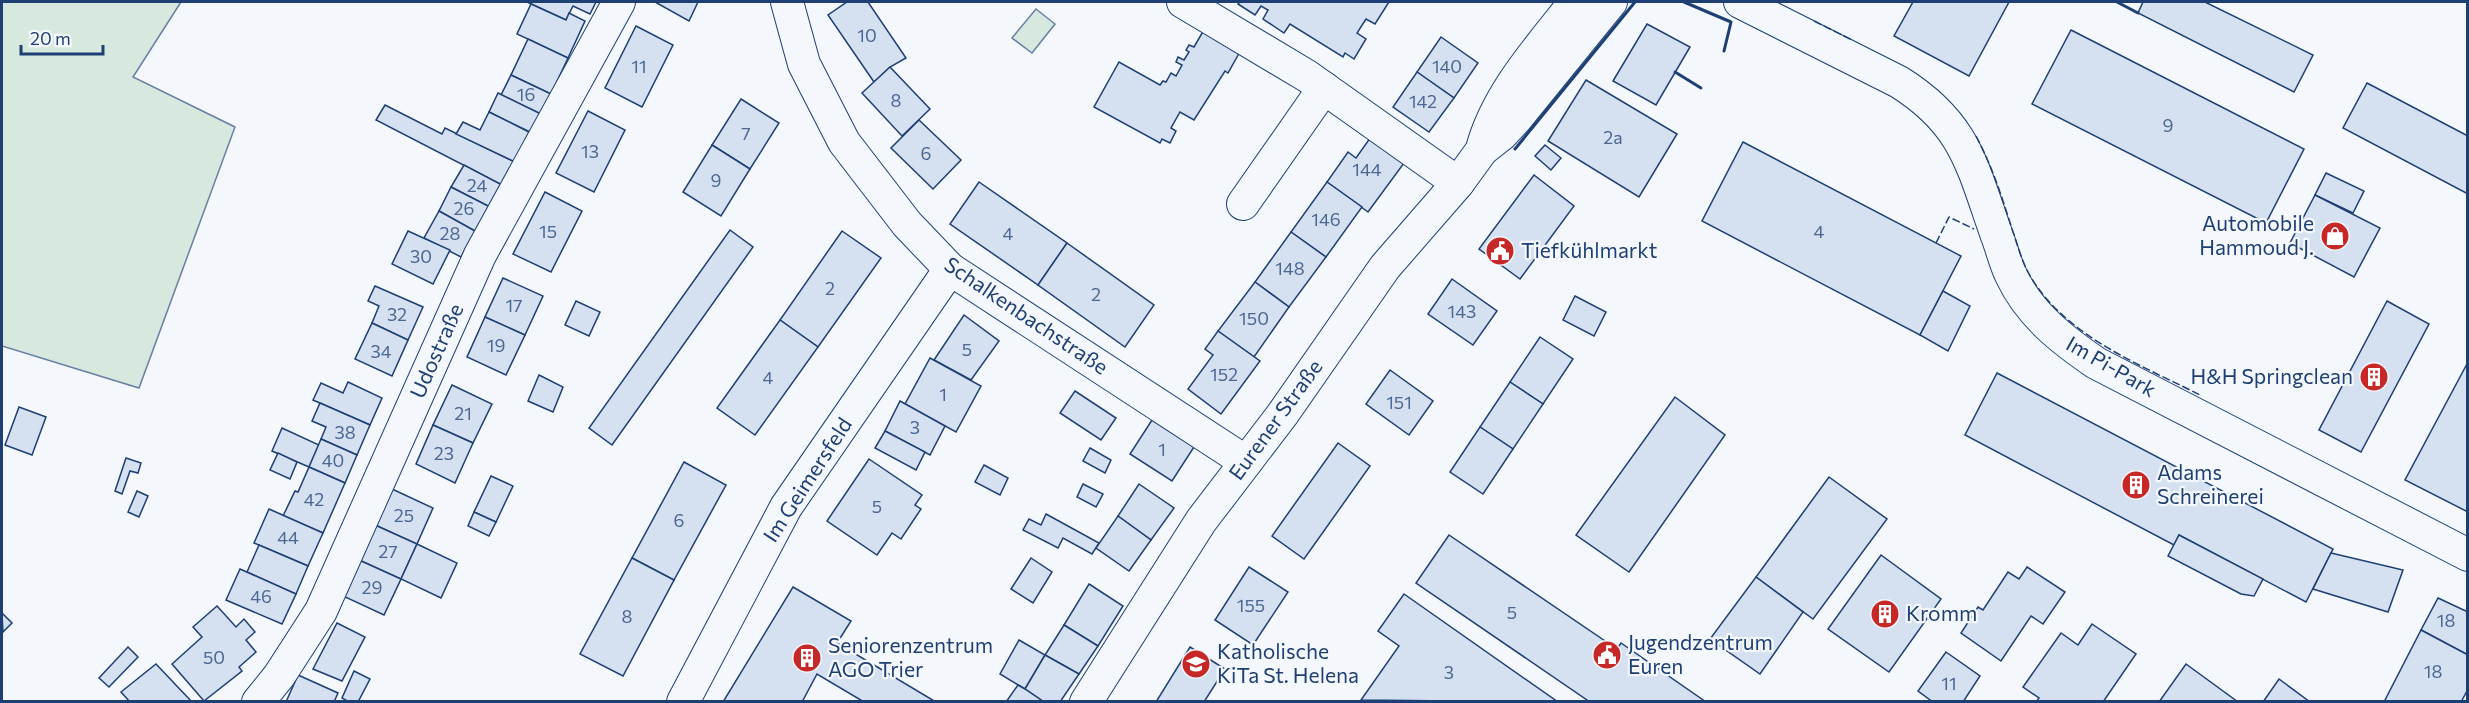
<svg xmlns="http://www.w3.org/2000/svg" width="2469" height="703" font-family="Commissioner,sans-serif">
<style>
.green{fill:#d7e8df;stroke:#687fa3;stroke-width:1.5}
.building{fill:#d5e0f0;stroke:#1d3f73;stroke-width:1.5}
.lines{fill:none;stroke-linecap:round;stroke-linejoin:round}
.minor-casing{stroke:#1d3f73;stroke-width:34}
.minor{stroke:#f4f7fb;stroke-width:32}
.fence{stroke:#1d3f73;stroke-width:1.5;stroke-dasharray:8 3;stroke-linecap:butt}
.wall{stroke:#1d3f73;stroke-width:3}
.labels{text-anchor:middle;stroke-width:4.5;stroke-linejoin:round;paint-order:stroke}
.number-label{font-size:18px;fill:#4b6792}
.poi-label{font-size:21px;fill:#1d3f73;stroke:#f4f7fb;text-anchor:start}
.street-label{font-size:21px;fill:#1d3f73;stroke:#f4f7fb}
</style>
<rect width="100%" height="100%" fill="#f4f7fb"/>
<g class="green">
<path d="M2,2H181L133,77L235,127L139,388L2,346Z"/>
<path d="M1036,9L1055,24L1032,53L1012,38Z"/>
</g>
<g class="building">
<path d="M527,2H596L590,14L573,6L566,20Z"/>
<path d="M655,2H698L689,21Z"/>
<path d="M847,2H868L906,58L890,67L874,82L828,15Z"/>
<path d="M1240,2H1389L1375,24L1366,19L1357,33L1366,39L1354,59L1345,53L1343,57L1290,24L1284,33L1263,19L1268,10L1261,6L1255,15L1238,4Z"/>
<path d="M1913,2H2009L1969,76L1894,36Z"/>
<path d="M2143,2H2205L2313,55L2294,92L2138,13Z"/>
<path d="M531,4L566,20L569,13L585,21L568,58L517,34Z"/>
<path d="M1647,24L1690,47L1656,105L1613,81Z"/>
<path d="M636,26L673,45L642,107L605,88Z"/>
<path d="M1205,28L1242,48L1228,73L1225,71L1194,120L1180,112L1171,128L1176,131L1170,143L1162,139L1160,143L1094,107L1119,62L1160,85L1163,81L1166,82L1171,73L1176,76L1182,65L1176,62L1178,57L1184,60L1189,52L1186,50L1189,45L1194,47Z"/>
<path d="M2071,30L2304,149L2266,223L2032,104Z"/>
<path d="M1441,37L1478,63L1454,98L1417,72Z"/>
<path d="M528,39L568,58L551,94L511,75Z"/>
<path d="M890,67L930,109L902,136L862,93Z"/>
<path d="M1417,72L1454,98L1429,132L1393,107Z"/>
<path d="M511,75L551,94L541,114L501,95Z"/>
<path d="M1586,80L1677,134L1639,197L1548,141Z"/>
<path d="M2367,83L2468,136V194L2343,128Z"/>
<path d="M498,93L541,114L532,133L489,112Z"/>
<path d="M741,99L779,123L750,169L712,145Z"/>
<path d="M385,105L442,134L445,128L515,162L502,185L376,120Z"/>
<path d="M588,111L625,130L594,192L556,173Z"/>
<path d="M489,112L529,132L515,162L456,134L463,122L480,130Z"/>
<path d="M919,120L961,160L933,189L891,148Z"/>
<path d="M1373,134L1407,159L1368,212L1327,182L1348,152L1356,158Z"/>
<path d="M1743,142L1961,256L1920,335L1702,221Z"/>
<path d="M712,145L750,169L721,216L683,192Z"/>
<path d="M1545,145L1561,158L1551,170L1535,156Z"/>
<path d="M464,165L502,185L490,207L451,187Z"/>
<path d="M2326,173L2364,191L2353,213L2315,195Z"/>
<path d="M1534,175L1574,206L1520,279L1479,249Z"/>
<path d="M979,182L1067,243L1038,285L950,224Z"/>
<path d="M1327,182L1362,207L1326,257L1291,232Z"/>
<path d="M451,187L490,207L475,231L439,211Z"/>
<path d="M545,192L582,211L551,272L513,254Z"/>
<path d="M2315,195L2380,228L2354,277L2290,243Z"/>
<path d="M439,211L475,231L461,257L424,238Z"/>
<path d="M730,230L753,247L612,445L589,428Z"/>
<path d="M408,231L450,250L433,284L392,264Z"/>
<path d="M842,231L881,258L818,347L780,320Z"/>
<path d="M1291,232L1326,257L1289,307L1255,282Z"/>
<path d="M1067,243L1154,305L1125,347L1038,285Z"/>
<path d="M503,278L543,296L525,335L485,317Z"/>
<path d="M1452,279L1497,311L1473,345L1428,314Z"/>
<path d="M1255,282L1289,307L1254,357L1218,331Z"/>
<path d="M375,286L423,307L408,340L372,323L379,306L368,301Z"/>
<path d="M1943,291L1970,306L1948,351L1920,335Z"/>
<path d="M1575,296L1606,312L1594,336L1563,320Z"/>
<path d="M576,301L600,312L589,336L565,325Z"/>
<path d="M2387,301L2429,324L2361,452L2319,430Z"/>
<path d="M964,315L999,341L971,380L934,360Z"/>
<path d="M485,317L525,335L506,375L467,357Z"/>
<path d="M780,320L818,347L755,435L717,408Z"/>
<path d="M372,323L408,340L392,376L355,359Z"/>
<path d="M1218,331L1260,361L1221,414L1188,389L1213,355L1205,349Z"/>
<path d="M1540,337L1573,359L1543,404L1510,382Z"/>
<path d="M930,358L981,386L956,432L905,404Z"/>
<path d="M2468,362V512L2405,480Z"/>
<path d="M1390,370L1433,401L1409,435L1366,404Z"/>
<path d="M1997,373L2333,549L2306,602L2179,535L2174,545L1965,435Z"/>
<path d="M539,375L563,387L553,412L528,401Z"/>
<path d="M348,382L382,398L370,425L313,400L321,383L343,393Z"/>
<path d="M1510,382L1543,404L1513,449L1480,427Z"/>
<path d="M452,385L492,404L473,443L433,425Z"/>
<path d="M1075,391L1116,418L1101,440L1060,413Z"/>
<path d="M1675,397L1725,435L1629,572L1576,535Z"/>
<path d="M900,401L945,426L930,455L885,431Z"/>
<path d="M320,403L370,425L357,455L321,439L326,427L312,421Z"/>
<path d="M19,407L46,417L32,455L5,445Z"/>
<path d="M1152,420L1194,447L1172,481L1130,454Z"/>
<path d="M433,425L473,443L455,483L416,464Z"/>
<path d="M1480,427L1513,449L1483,494L1450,472Z"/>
<path d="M282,428L319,445L309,467L272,451Z"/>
<path d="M885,431L925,452L916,470L875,448Z"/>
<path d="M321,439L357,455L345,483L309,467Z"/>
<path d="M1338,443L1370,466L1304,559L1272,536Z"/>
<path d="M1090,448L1111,460L1105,473L1083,461Z"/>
<path d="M278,453L297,462L290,479L270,470Z"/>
<path d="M126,458L141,463L138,473L130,471L122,494L115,491Z"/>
<path d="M869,459L922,495L915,505L921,509L901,539L892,533L877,555L827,521Z"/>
<path d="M684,462L726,485L674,580L632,558Z"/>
<path d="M984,465L1008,478L1000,495L975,482Z"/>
<path d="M309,467L345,483L323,533L283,516L295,491L298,492Z"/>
<path d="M491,476L513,486L496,522L474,512Z"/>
<path d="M1829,477L1887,519L1813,619L1756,577Z"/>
<path d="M1083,484L1103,494L1096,507L1077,497Z"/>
<path d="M1139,484L1174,508L1151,540L1118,516Z"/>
<path d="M392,489L433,508L417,544L375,525Z"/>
<path d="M137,491L148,496L139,517L128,512Z"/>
<path d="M269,509L323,533L308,566L254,543Z"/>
<path d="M474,512L496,522L489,536L468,526Z"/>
<path d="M1046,514L1099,543L1092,554L1063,538L1058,548L1023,530L1029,519L1041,525Z"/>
<path d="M1118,516L1151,540L1129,571L1096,548Z"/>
<path d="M375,525L417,544L401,579L359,560Z"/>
<path d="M1449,535L1617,649L1621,643L1706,702H1590L1416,583Z"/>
<path d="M2179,535L2263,579L2254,596L2241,594L2168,556Z"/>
<path d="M417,544L457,563L441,598L401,579Z"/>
<path d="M259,545L308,566L296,594L247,572Z"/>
<path d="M2331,553L2403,570L2388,612L2313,589Z"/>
<path d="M1881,555L1941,599L1889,672L1828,629Z"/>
<path d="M632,558L674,580L623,676L580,654Z"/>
<path d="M1031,558L1052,572L1033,603L1011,589Z"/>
<path d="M359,560L401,579L384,615L343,596Z"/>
<path d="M1249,567L1288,592L1253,645L1215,620Z"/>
<path d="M2027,567L2065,592L2043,624L2031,616L2001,661L1961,633L1978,607L1983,610L2008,572L2019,579Z"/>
<path d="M240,569L296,594L282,624L226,600Z"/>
<path d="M1756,577L1803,612L1760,674L1710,639Z"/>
<path d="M1089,584L1123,606L1098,646L1064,625Z"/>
<path d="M793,587L851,621L837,643L936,702H864L817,674L802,702H723Z"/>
<path d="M1404,594L1558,702L1361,700L1399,646L1378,631Z"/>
<path d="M2438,598L2468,612V655L2421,630Z"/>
<path d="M217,606L236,627L244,619L255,632L246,640L256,652L239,667L242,671L204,701L172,664L202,637L193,627Z"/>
<path d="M3,614L12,623L3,632L2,615Z"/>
<path d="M337,623L365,637L342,681L313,669Z"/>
<path d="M2092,624L2136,654L2103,702H2036L2039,698L2023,687L2061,633L2078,645Z"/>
<path d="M1064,625L1098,646L1079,674L1045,655Z"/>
<path d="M2421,630L2468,655V689L2461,702H2384Z"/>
<path d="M1019,640L1045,655L1025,689L1000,674Z"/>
<path d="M128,647L138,657L109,687L99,678Z"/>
<path d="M1190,647L1225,669L1204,702H1156Z"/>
<path d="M1946,652L1980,676L1963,702H1933L1918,691Z"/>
<path d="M1045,655L1079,674L1060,702H1044L1025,689Z"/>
<path d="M156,664L192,702H130L121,692Z"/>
<path d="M2186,664L2238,702H2159Z"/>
<path d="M354,671L370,679L358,702H349L342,698Z"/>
<path d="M298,675L338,693L334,702H286Z"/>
<path d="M2279,679L2310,702H2263Z"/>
<path d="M1018,685L1025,689L1044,702H1006Z"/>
</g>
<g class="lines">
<g class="minor-casing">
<g id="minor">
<path d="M787,2L804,64L844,142L907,224L950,269L1246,462"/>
<path d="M1183,2L1307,76L1458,183"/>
<path d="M1740,2L1899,82C1966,124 1972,166 1997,236C2002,249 2005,263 2011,275C2029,314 2061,339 2096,363L2468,555"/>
<path d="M1482,149C1497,93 1540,47 1575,2"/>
<path d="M1243,204L1324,88"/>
<path d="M258,702L279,676L321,611L480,255L619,2"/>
<path d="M683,702L786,507L950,269"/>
<path d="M1086,702L1201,521L1282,415L1385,267L1458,183L1482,150L1501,135L1516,119L1611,2"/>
</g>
</g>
<use href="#minor" class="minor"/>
<g class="fence">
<path d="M1814,21L1852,40"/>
<path d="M1976,136C1992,166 2002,197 2012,229C2017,243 2021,259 2028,272C2062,335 2139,364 2200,395"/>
<path d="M1936,243L1949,217L1974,229"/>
</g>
<g class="wall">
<path d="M1684,2L1731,22L1724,51"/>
<path d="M2117,2L2138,13"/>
<path d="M1675,72L1701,88"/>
<path d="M1515,149L1635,2"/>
</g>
</g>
<defs>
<g id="shop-disc" transform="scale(1.5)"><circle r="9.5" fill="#c62828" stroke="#f4f7fb"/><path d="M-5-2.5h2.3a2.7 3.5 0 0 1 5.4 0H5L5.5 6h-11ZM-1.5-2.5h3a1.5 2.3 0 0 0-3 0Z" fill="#fff"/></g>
<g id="civic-disc" transform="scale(1.5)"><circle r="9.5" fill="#c62828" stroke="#f4f7fb"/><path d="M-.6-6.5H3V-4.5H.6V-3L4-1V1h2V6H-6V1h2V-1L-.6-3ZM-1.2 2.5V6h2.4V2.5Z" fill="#fff"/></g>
<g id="building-disc" transform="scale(1.5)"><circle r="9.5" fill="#c62828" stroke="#f4f7fb"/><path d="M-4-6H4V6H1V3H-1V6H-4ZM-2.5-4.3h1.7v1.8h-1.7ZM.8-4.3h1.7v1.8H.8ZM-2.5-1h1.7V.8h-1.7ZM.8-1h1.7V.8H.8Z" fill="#fff"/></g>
<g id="school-disc" transform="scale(1.5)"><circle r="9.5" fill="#c62828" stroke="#f4f7fb"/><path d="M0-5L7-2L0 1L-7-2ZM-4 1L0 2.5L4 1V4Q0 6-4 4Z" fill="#fff"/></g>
</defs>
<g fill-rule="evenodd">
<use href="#shop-disc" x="2335" y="236"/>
<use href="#civic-disc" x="1500" y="251"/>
<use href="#building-disc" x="2374" y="377"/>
<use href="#building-disc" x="2136" y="485"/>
<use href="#building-disc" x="1885" y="614"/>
<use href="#civic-disc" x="1607" y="655"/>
<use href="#building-disc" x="807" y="658"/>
<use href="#school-disc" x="1196" y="664"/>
</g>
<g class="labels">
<g class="number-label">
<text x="867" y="42">10</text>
<text x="639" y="73">11</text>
<text x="1447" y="73">140</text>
<text x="526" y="101">16</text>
<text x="896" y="107">8</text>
<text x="1423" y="108">142</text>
<text x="2168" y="132">9</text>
<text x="746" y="140">7</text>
<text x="1613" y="144">2a</text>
<text x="590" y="158">13</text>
<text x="926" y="160">6</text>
<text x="1367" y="176">144</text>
<text x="716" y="187">9</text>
<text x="477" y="192">24</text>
<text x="464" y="215">26</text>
<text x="1326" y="226">146</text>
<text x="548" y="238">15</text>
<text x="1819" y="238">4</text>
<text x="450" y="240">28</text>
<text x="1008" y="240">4</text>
<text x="421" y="263">30</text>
<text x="1290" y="275">148</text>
<text x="830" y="295">2</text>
<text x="1096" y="301">2</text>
<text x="514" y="312">17</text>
<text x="1462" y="318">143</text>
<text x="397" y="321">32</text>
<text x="1254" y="325">150</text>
<text x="496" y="352">19</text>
<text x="967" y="356">5</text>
<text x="381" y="358">34</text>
<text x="1224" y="381">152</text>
<text x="768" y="384">4</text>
<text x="943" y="401">1</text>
<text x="1399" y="409">151</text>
<text x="463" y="420">21</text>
<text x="915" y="434">3</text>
<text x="345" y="439">38</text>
<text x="1162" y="456">1</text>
<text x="444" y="460">23</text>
<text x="333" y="467">40</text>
<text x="314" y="506">42</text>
<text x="877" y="513">5</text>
<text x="404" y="522">25</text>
<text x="679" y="527">6</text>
<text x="288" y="544">44</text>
<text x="388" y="558">27</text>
<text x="372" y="594">29</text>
<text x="261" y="603">46</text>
<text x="1251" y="612">155</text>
<text x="1512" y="619">5</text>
<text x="627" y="623">8</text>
<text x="2446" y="627">18</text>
<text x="214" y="664">50</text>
<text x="2433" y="678">18</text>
<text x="1449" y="679">3</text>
<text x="1949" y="690">11</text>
</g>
<g class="poi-label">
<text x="2314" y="231" text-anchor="end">Automobile<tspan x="2314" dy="24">Hammoud J.</tspan></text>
<text x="1521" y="258">Tiefkühlmarkt</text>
<text x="2353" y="384" text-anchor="end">H&amp;H Springclean</text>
<text x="2157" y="480">Adams<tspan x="2157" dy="24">Schreinerei</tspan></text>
<text x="1906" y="621">Kromm</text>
<text x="1628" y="650">Jugendzentrum<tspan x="1628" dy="24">Euren</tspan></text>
<text x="828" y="653">Seniorenzentrum<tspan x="828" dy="24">AGO Trier</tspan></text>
<text x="1217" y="659">Katholische<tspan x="1217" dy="24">KiTa St. Helena</tspan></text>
</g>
<g class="street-label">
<text transform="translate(1026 316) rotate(34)" y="7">Schalkenbachstraße</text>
<text transform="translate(437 351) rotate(-66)" y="7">Udostraße</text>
<text transform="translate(2111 367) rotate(30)" y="7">Im Pi-Park</text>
<text transform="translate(1276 420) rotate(-54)" y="7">Eurener Straße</text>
<text transform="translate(808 480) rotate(-57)" y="7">Im Geimersfeld</text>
</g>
</g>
<rect width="2469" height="703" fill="none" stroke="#1d3f73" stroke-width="6"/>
<path d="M21 45v9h82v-9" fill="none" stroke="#1d3f73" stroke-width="3"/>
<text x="30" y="45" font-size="18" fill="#1d3f73" stroke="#f4f7fb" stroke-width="4.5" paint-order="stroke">20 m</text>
</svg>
